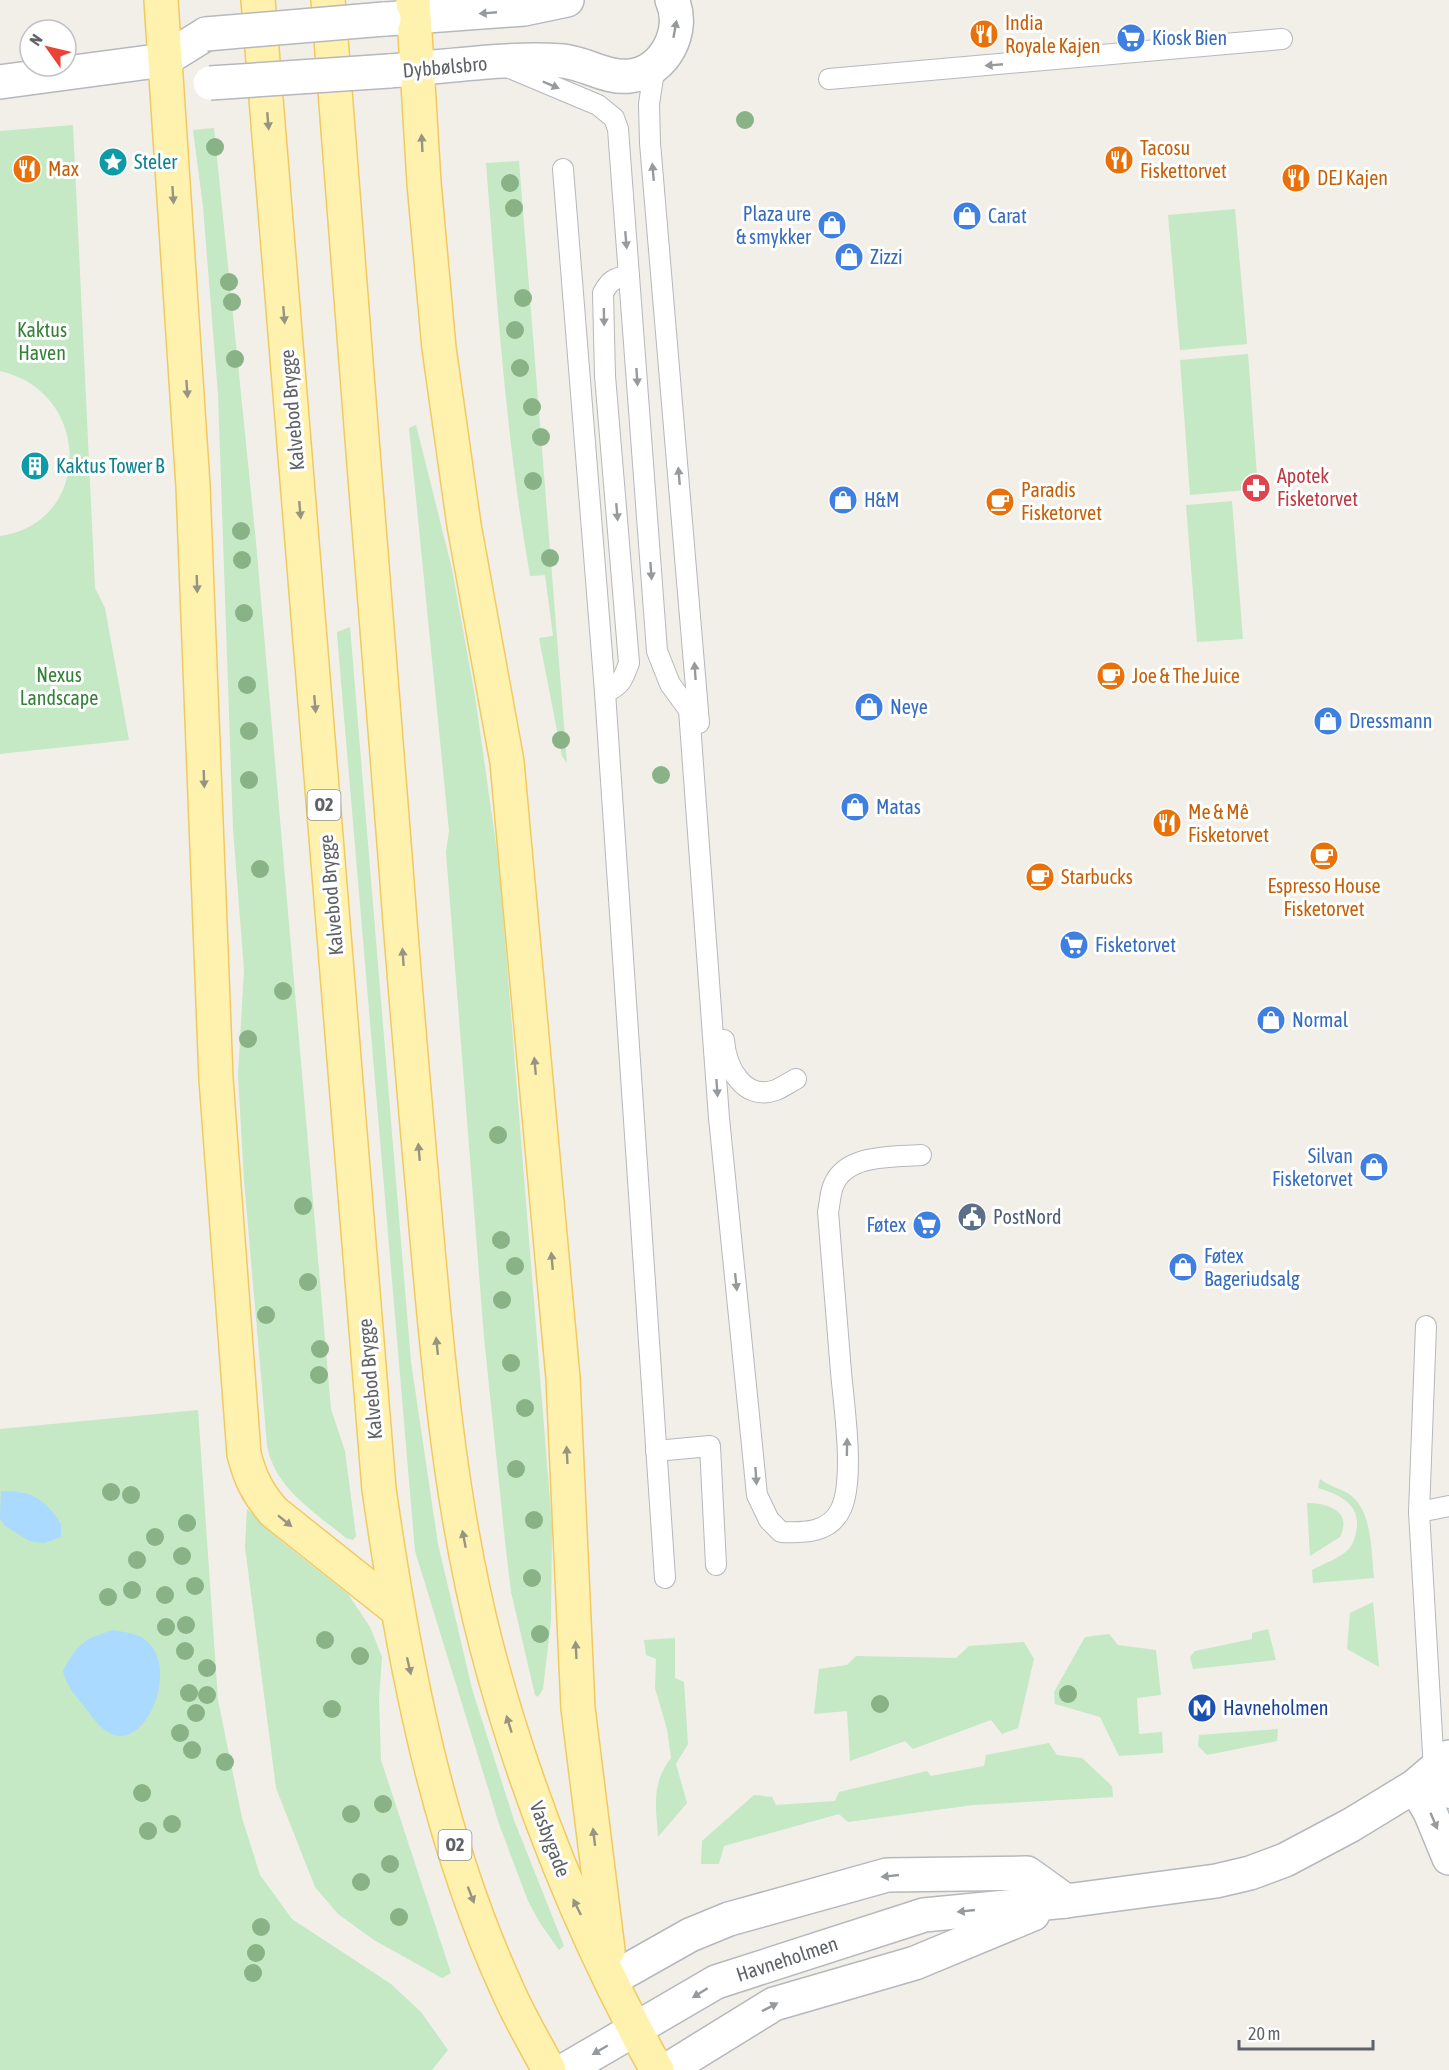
<svg xmlns="http://www.w3.org/2000/svg" width="1449" height="2070" font-family="'Asap Condensed',sans-serif">
<style>
.green{fill:#c5e8c5}
.water{fill:#aadaff}
.lines{fill:none;stroke-linecap:round;stroke-linejoin:round}
.service-casing{stroke:#b5b8bc;stroke-width:22}
.minor-casing{stroke:#b5b8bc;stroke-width:36}
.tertiary-casing{stroke:#b5b8bc;stroke-width:36}
.primary-casing{stroke:#f2c960;stroke-width:36}
.service{stroke:#fff;stroke-width:20}
.minor{stroke:#fff;stroke-width:33}
.tertiary{stroke:#fff;stroke-width:33}
.primary{stroke:#fff2af;stroke-width:33}
.tertiary-bridge-casing{stroke:#b5b8bc;stroke-width:36;stroke-linecap:butt}
.tertiary-bridge{stroke:#fff;stroke-width:33}
.tree{fill:#89b387}
.oneway{fill:#979a9d}
.oneway2{fill:#979581}
.labels{text-anchor:middle;stroke-width:6;stroke-linejoin:round;paint-order:stroke}
.shield{fill:#fff;stroke:#8f9295;stroke-width:1.5}
.shield-label{font-size:18px;font-weight:bold;fill:#5f6368}
.food-label{font-size:20px;fill:#c56008;stroke:#fff;text-anchor:start}
.shop-label{font-size:20px;fill:#366cbe;stroke:#fff;text-anchor:start}
.street-label{font-size:20px;fill:#5f6368;stroke:#fff}
.culture-label{font-size:20px;fill:#0d838f;stroke:#fff;text-anchor:start}
.park-label{font-size:20px;fill:#348238;stroke:#fff}
.health-label{font-size:20px;fill:#be3a42;stroke:#fff;text-anchor:start}
.service-label{font-size:20px;fill:#4e5e75;stroke:#fff;text-anchor:start}
.transit-label{font-size:20px;fill:#164399;stroke:#fff;text-anchor:start}
</style>
<rect width="100%" height="100%" fill="#f1efe8"/>
<g class="green">
<path d="M73,125L95,588L105,608L129,740L0,754V536C93,523 93,392 0,371V131Z"/>
<path d="M214,128L256,542L331,1409L345,1451L356,1536L353,1540L346,1538C315,1512 274,1488 267,1445L244,1180L238,1075L244,970L233,829L218,394L203,207L193,130Z"/>
<path d="M519,161L567,763L562,756L539,638L553,636L545,575L530,576C506,439 497,301 486,163Z"/>
<path d="M1235,209L1247,344L1180,350L1168,215Z"/>
<path d="M1248,354L1258,489L1190,495L1180,360Z"/>
<path d="M416,425L452,569L475,696L499,865L552,1526L551,1621L543,1689L538,1697L535,1695L511,1592L505,1541L484,1337L446,852L449,831L409,428Z"/>
<path d="M1232,501L1243,639L1197,642L1186,505Z"/>
<path d="M350,627L411,1362L438,1544L472,1689L514,1820L564,1946L559,1950L540,1923L528,1901L499,1824L415,1551L338,646L337,632Z"/>
<path d="M198,1410L218,1700L242,1818L260,1875L292,1919L391,1984L421,2012L448,2050L432,2070H0V1429Z"/>
<path d="M1320,1479C1329,1486 1339,1488 1349,1494C1373,1510 1371,1553 1374,1578L1313,1583L1312,1570C1323,1564 1340,1558 1349,1549C1354,1543 1356,1534 1357,1527C1359,1502 1337,1494 1318,1488Z"/>
<path d="M1307,1503C1327,1503 1353,1511 1340,1537L1310,1556Z"/>
<path d="M247,1509L281,1541L348,1594L370,1627L382,1657L379,1699L381,1760L451,1973L442,1978L374,1940L338,1914L315,1887L276,1788L245,1547Z"/>
<path d="M1373,1602L1379,1667L1347,1649L1350,1613Z"/>
<path d="M1268,1629L1276,1660L1193,1669L1190,1657L1195,1651L1252,1639V1633Z"/>
<path d="M1109,1634L1118,1645L1156,1650L1161,1695L1137,1698L1139,1734L1162,1732L1163,1753L1119,1756L1100,1717L1055,1704L1054,1692L1085,1637Z"/>
<path d="M675,1638V1678L684,1682L688,1744L676,1764L687,1803L658,1837C656,1806 651,1784 671,1758L667,1729L655,1688L656,1659L646,1655L644,1640Z"/>
<path d="M1024,1642L1034,1659L1018,1728L1002,1734L991,1720L913,1749L905,1741L850,1761L847,1711L814,1714L819,1669L847,1665L856,1656L956,1658L969,1646Z"/>
<path d="M1278,1729L1277,1741L1207,1755L1198,1746L1199,1735Z"/>
<path d="M1049,1743L1057,1755L1082,1758L1112,1786L1113,1797L973,1805L848,1822L839,1814L724,1846L719,1864H701L702,1841L754,1795L772,1797L776,1805L835,1801L839,1792L927,1771L931,1776L984,1766L986,1755Z"/>
</g>
<g class="water">
<path d="M1,1491C32,1491 44,1498 61,1524V1537L44,1543L29,1541L4,1525L0,1519Z"/>
<path d="M114,1630C122,1632 134,1633 141,1637C182,1660 150,1746 114,1735C102,1731 94,1720 87,1710C78,1698 66,1687 63,1671C77,1644 85,1638 114,1630Z"/>
</g>
<g class="lines">
<g class="service-casing">
<g id="service">
<path d="M655,65L649,104L650,143L699,723"/>
<path d="M505,66L598,105L614,118L618,129L657,651L670,684L689,710L719,1118L757,1495L769,1520L781,1532C804,1533 830,1533 841,1509C855,1479 844,1406 841,1372C837,1319 832,1266 828,1212C830,1203 830,1192 834,1184C847,1154 893,1157 921,1155"/>
<path d="M829,79L1282,39"/>
<path d="M563,169L605,692L665,1578"/>
<path d="M605,692C621,686 623,679 629,663L605,376L603,293C610,280 614,278 629,276"/>
<path d="M724,1040C726,1066 743,1102 776,1090C783,1087 790,1082 796,1079"/>
<path d="M1426,1326L1419,1512L1434,1770L1449,1798"/>
<path d="M656,1451L710,1446L716,1565"/>
<path d="M1419,1512L1449,1506"/>
</g>
</g>
<g class="minor-casing">
<g id="minor">
<path d="M1415,1786L1430,1812L1449,1858"/>
<path d="M612,1979L690,1935L729,1919L887,1875L1027,1873L1066,1901"/>
<path d="M565,2070L716,1982L924,1915L1066,1901L1216,1881L1250,1873L1285,1860L1351,1825L1415,1786L1449,1757"/>
<path d="M667,2070L774,2004L915,1963L1033,1914"/>
</g>
</g>
<g class="tertiary-casing">
<g id="tertiary">
<path d="M386,19L524,9L567,0"/>
<path d="M389,71C446,67 506,57 563,61C585,63 607,79 630,76C665,72 686,30 672,0"/>
<path d="M0,82L164,60L206,34"/>
</g>
</g>
<g class="primary-casing">
<g id="primary">
<path d="M161,0L193,486L216,1079L244,1454C250,1478 258,1494 274,1512L396,1609"/>
<path d="M258,0L379,1489C403,1657 436,1834 507,1989C519,2017 535,2043 549,2070"/>
<path d="M328,0C350,289 373,579 396,868C405,992 416,1115 427,1238C439,1375 452,1515 487,1648C525,1793 584,1939 657,2070"/>
<path d="M413,0L424,183L439,348L464,525L507,762L563,1378L578,1708L608,1950"/>
</g>
</g>
<use href="#service" class="service"/>
<use href="#minor" class="minor"/>
<use href="#tertiary" class="tertiary"/>
<use href="#primary" class="primary"/>
<g class="tertiary-bridge-casing">
<g id="tertiary-bridge">
<path d="M206,34L384,19"/>
<path d="M210,83L389,71"/>
</g>
</g>
<use href="#tertiary-bridge" class="tertiary-bridge"/>
</g>
<g class="tree">
<circle cx="745" cy="120" r="9"/>
<circle cx="215" cy="147" r="9"/>
<circle cx="510" cy="183" r="9"/>
<circle cx="514" cy="208" r="9"/>
<circle cx="229" cy="282" r="9"/>
<circle cx="523" cy="298" r="9"/>
<circle cx="232" cy="302" r="9"/>
<circle cx="515" cy="330" r="9"/>
<circle cx="235" cy="359" r="9"/>
<circle cx="520" cy="368" r="9"/>
<circle cx="532" cy="407" r="9"/>
<circle cx="541" cy="437" r="9"/>
<circle cx="533" cy="481" r="9"/>
<circle cx="241" cy="531" r="9"/>
<circle cx="550" cy="558" r="9"/>
<circle cx="242" cy="560" r="9"/>
<circle cx="244" cy="613" r="9"/>
<circle cx="247" cy="685" r="9"/>
<circle cx="249" cy="731" r="9"/>
<circle cx="561" cy="740" r="9"/>
<circle cx="661" cy="775" r="9"/>
<circle cx="249" cy="780" r="9"/>
<circle cx="260" cy="869" r="9"/>
<circle cx="283" cy="991" r="9"/>
<circle cx="248" cy="1039" r="9"/>
<circle cx="498" cy="1135" r="9"/>
<circle cx="303" cy="1206" r="9"/>
<circle cx="501" cy="1240" r="9"/>
<circle cx="515" cy="1266" r="9"/>
<circle cx="308" cy="1282" r="9"/>
<circle cx="502" cy="1300" r="9"/>
<circle cx="266" cy="1315" r="9"/>
<circle cx="320" cy="1349" r="9"/>
<circle cx="511" cy="1363" r="9"/>
<circle cx="319" cy="1375" r="9"/>
<circle cx="525" cy="1408" r="9"/>
<circle cx="516" cy="1469" r="9"/>
<circle cx="111" cy="1492" r="9"/>
<circle cx="131" cy="1495" r="9"/>
<circle cx="534" cy="1520" r="9"/>
<circle cx="187" cy="1523" r="9"/>
<circle cx="155" cy="1537" r="9"/>
<circle cx="182" cy="1556" r="9"/>
<circle cx="137" cy="1560" r="9"/>
<circle cx="532" cy="1578" r="9"/>
<circle cx="195" cy="1586" r="9"/>
<circle cx="132" cy="1590" r="9"/>
<circle cx="165" cy="1595" r="9"/>
<circle cx="108" cy="1597" r="9"/>
<circle cx="186" cy="1625" r="9"/>
<circle cx="166" cy="1627" r="9"/>
<circle cx="540" cy="1634" r="9"/>
<circle cx="325" cy="1640" r="9"/>
<circle cx="185" cy="1651" r="9"/>
<circle cx="360" cy="1656" r="9"/>
<circle cx="207" cy="1668" r="9"/>
<circle cx="189" cy="1693" r="9"/>
<circle cx="1068" cy="1694" r="9"/>
<circle cx="207" cy="1695" r="9"/>
<circle cx="880" cy="1704" r="9"/>
<circle cx="332" cy="1709" r="9"/>
<circle cx="196" cy="1713" r="9"/>
<circle cx="180" cy="1733" r="9"/>
<circle cx="192" cy="1750" r="9"/>
<circle cx="225" cy="1762" r="9"/>
<circle cx="142" cy="1793" r="9"/>
<circle cx="383" cy="1804" r="9"/>
<circle cx="351" cy="1814" r="9"/>
<circle cx="172" cy="1824" r="9"/>
<circle cx="148" cy="1831" r="9"/>
<circle cx="390" cy="1864" r="9"/>
<circle cx="361" cy="1882" r="9"/>
<circle cx="399" cy="1917" r="9"/>
<circle cx="261" cy="1927" r="9"/>
<circle cx="256" cy="1953" r="9"/>
<circle cx="253" cy="1973" r="9"/>
</g>
<defs><path id="oneway-solid" d="M-6-.8H1V-3.2L6.5 0L1 3.2V.8H-6Z" transform="scale(1.5)"/></defs>
<g class="oneway">
<use href="#oneway-solid" transform="translate(488 13) rotate(175)"/>
<use href="#oneway-solid" transform="translate(675 29) rotate(-80)"/>
<use href="#oneway-solid" transform="translate(994 65) rotate(175)"/>
<use href="#oneway-solid" transform="translate(551 85) rotate(23)"/>
<use href="#oneway-solid" transform="translate(653 172) rotate(-95)"/>
<use href="#oneway-solid" transform="translate(626 240) rotate(85)"/>
<use href="#oneway-solid" transform="translate(604 317) rotate(89)"/>
<use href="#oneway-solid" transform="translate(637 377) rotate(86)"/>
<use href="#oneway-solid" transform="translate(679 476) rotate(-95)"/>
<use href="#oneway-solid" transform="translate(617 512) rotate(85)"/>
<use href="#oneway-solid" transform="translate(651 571) rotate(86)"/>
<use href="#oneway-solid" transform="translate(695 671) rotate(-94)"/>
<use href="#oneway-solid" transform="translate(717 1088) rotate(86)"/>
<use href="#oneway-solid" transform="translate(736 1282) rotate(84)"/>
<use href="#oneway-solid" transform="translate(847 1447) rotate(-89)"/>
<use href="#oneway-solid" transform="translate(756 1476) rotate(86)"/>
<use href="#oneway-solid" transform="translate(1434 1821) rotate(67)"/>
<use href="#oneway-solid" transform="translate(890 1876) rotate(174)"/>
<use href="#oneway-solid" transform="translate(966 1911) rotate(174)"/>
<use href="#oneway-solid" transform="translate(700 1993) rotate(148)"/>
<use href="#oneway-solid" transform="translate(770 2007) rotate(-27)"/>
<use href="#oneway-solid" transform="translate(600 2050) rotate(150)"/>
</g>
<g class="oneway2">
<use href="#oneway-solid" transform="translate(268 121) rotate(85)"/>
<use href="#oneway-solid" transform="translate(422 143) rotate(-93)"/>
<use href="#oneway-solid" transform="translate(173 195) rotate(86)"/>
<use href="#oneway-solid" transform="translate(284 315) rotate(85)"/>
<use href="#oneway-solid" transform="translate(187 389) rotate(86)"/>
<use href="#oneway-solid" transform="translate(300 510) rotate(85)"/>
<use href="#oneway-solid" transform="translate(197 584) rotate(88)"/>
<use href="#oneway-solid" transform="translate(315 704) rotate(85)"/>
<use href="#oneway-solid" transform="translate(204 779) rotate(88)"/>
<use href="#oneway-solid" transform="translate(403 957) rotate(-94)"/>
<use href="#oneway-solid" transform="translate(535 1066) rotate(-95)"/>
<use href="#oneway-solid" transform="translate(419 1152) rotate(-95)"/>
<use href="#oneway-solid" transform="translate(552 1261) rotate(-95)"/>
<use href="#oneway-solid" transform="translate(437 1346) rotate(-96)"/>
<use href="#oneway-solid" transform="translate(567 1455) rotate(-93)"/>
<use href="#oneway-solid" transform="translate(285 1521) rotate(39)"/>
<use href="#oneway-solid" transform="translate(464 1539) rotate(-101)"/>
<use href="#oneway-solid" transform="translate(576 1650) rotate(-93)"/>
<use href="#oneway-solid" transform="translate(409 1666) rotate(77)"/>
<use href="#oneway-solid" transform="translate(509 1724) rotate(-107)"/>
<use href="#oneway-solid" transform="translate(594 1837) rotate(-97)"/>
<use href="#oneway-solid" transform="translate(471 1895) rotate(69)"/>
<use href="#oneway-solid" transform="translate(577 1907) rotate(-116)"/>
</g>
<defs>
<g id="restaurant-disc" transform="scale(1.5)"><circle r="9.5" fill="#e8710a" stroke="#fff"/><path d="M-5-6h1v4h1v-4h1v4h1v-4h1v5L-1.5 .5V6h-2V.5L-5-1ZM5-6V6H3V1.5H1.5Q1.5-4 5-6Z" fill="#fff"/></g>
<g id="supermarket-disc" transform="scale(1.5)"><circle r="9.5" fill="#3f7fe0" stroke="#fff"/><path d="M-6-5.5h2.5l.6 2H6L4.5 2H-2.5L-4.4-4H-6ZM-1.5 3.2a1.3 1.3 0 1 0 .1 0ZM3 3.2a1.3 1.3 0 1 0 .1 0Z" fill="#fff"/></g>
<g id="sight-disc" transform="scale(1.5)"><circle r="9.5" fill="#0f9aa8" stroke="#fff"/><path d="M0-6L1.8-2.2L6-1.7L2.9 1.2L3.7 5.4L0 3.3L-3.7 5.4L-2.9 1.2L-6-1.7L-1.8-2.2Z" fill="#fff"/></g>
<g id="shop-disc" transform="scale(1.5)"><circle r="9.5" fill="#3f7fe0" stroke="#fff"/><path d="M-5-2.5h2.3a2.7 3.5 0 0 1 5.4 0H5L5.5 6h-11ZM-1.5-2.5h3a1.5 2.3 0 0 0-3 0Z" fill="#fff"/></g>
<g id="building-disc" transform="scale(1.5)"><circle r="9.5" fill="#0f9aa8" stroke="#fff"/><path d="M-4-6H4V6H1V3H-1V6H-4ZM-2.5-4.3h1.7v1.8h-1.7ZM.8-4.3h1.7v1.8H.8ZM-2.5-1h1.7V.8h-1.7ZM.8-1h1.7V.8H.8Z" fill="#fff"/></g>
<g id="pharmacy-disc" transform="scale(1.5)"><circle r="9.5" fill="#e0444e" stroke="#fff"/><path d="M-2-6h4v4h4v4h-4v4h-4v-4h-4v-4h4Z" fill="#fff"/></g>
<g id="cafe-disc" transform="scale(1.5)"><circle r="9.5" fill="#e8710a" stroke="#fff"/><path d="M-5.5-4.5H6V0H3Q3 3.5 0 3.5H-2.5Q-5.5 3.5-5.5 0ZM3-3.2v2h1.7v-2ZM-6 4.5H4V6H-6Z" fill="#fff"/></g>
<g id="civic-disc" transform="scale(1.5)"><circle r="9.5" fill="#5c6f8a" stroke="#fff"/><path d="M-.6-6.5H3V-4.5H.6V-3L4-1V1h2V6H-6V1h2V-1L-.6-3ZM-1.2 2.5V6h2.4V2.5Z" fill="#fff"/></g>
<g id="metro-disc" transform="scale(1.5)"><circle r="9.5" fill="#1a4fb4" stroke="#fff"/><path d="M-5.5 5V-5H-3L0 0L3-5H5.5V5H3V-.5L0 4L-3-.5V5Z" fill="#fff"/></g>
</defs>
<g fill-rule="evenodd">
<use href="#restaurant-disc" x="984" y="34"/>
<use href="#supermarket-disc" x="1131" y="38"/>
<use href="#restaurant-disc" x="1119" y="160"/>
<use href="#sight-disc" x="113" y="162"/>
<use href="#restaurant-disc" x="27" y="169"/>
<use href="#restaurant-disc" x="1296" y="178"/>
<use href="#shop-disc" x="967" y="216"/>
<use href="#shop-disc" x="832" y="225"/>
<use href="#shop-disc" x="849" y="257"/>
<use href="#building-disc" x="35" y="466"/>
<use href="#pharmacy-disc" x="1256" y="488"/>
<use href="#shop-disc" x="843" y="500"/>
<use href="#cafe-disc" x="1000" y="502"/>
<use href="#cafe-disc" x="1111" y="676"/>
<use href="#shop-disc" x="869" y="707"/>
<use href="#shop-disc" x="1328" y="721"/>
<use href="#shop-disc" x="855" y="807"/>
<use href="#restaurant-disc" x="1167" y="823"/>
<use href="#cafe-disc" x="1324" y="856"/>
<use href="#cafe-disc" x="1040" y="877"/>
<use href="#supermarket-disc" x="1074" y="945"/>
<use href="#shop-disc" x="1271" y="1020"/>
<use href="#shop-disc" x="1374" y="1167"/>
<use href="#civic-disc" x="972" y="1217"/>
<use href="#supermarket-disc" x="927" y="1225"/>
<use href="#shop-disc" x="1183" y="1267"/>
<use href="#metro-disc" x="1202" y="1708"/>
</g>
<g class="labels">
<g class="shield">
<rect x="307.5" y="790" width="33" height="30" rx="4.5"/>
<rect x="438.5" y="1830" width="33" height="30" rx="4.5"/>
</g>
<g class="shield-label">
<text x="324" y="811">O2</text>
<text x="455" y="1851">O2</text>
</g>
<g class="food-label">
<text x="1005" y="30">India<tspan x="1005" dy="23">Royale Kajen</tspan></text>
<text x="1140" y="155">Tacosu<tspan x="1140" dy="23">Fiskettorvet</tspan></text>
<text x="48" y="176">Max</text>
<text x="1317" y="185">DEJ Kajen</text>
<text x="1021" y="497">Paradis<tspan x="1021" dy="23">Fisketorvet</tspan></text>
<text x="1132" y="683">Joe &amp; The Juice</text>
<text x="1188" y="819">Me &amp; Mê<tspan x="1188" dy="23">Fisketorvet</tspan></text>
<text x="1061" y="884">Starbucks</text>
<text x="1324" y="893" text-anchor="middle">Espresso House<tspan x="1324" dy="23">Fisketorvet</tspan></text>
</g>
<g class="shop-label">
<text x="1152" y="45">Kiosk Bien</text>
<text x="811" y="221" text-anchor="end">Plaza ure<tspan x="811" dy="23">&amp; smykker</tspan></text>
<text x="988" y="223">Carat</text>
<text x="870" y="264">Zizzi</text>
<text x="864" y="507">H&amp;M</text>
<text x="890" y="714">Neye</text>
<text x="1349" y="728">Dressmann</text>
<text x="876" y="814">Matas</text>
<text x="1095" y="952">Fisketorvet</text>
<text x="1292" y="1027">Normal</text>
<text x="1353" y="1163" text-anchor="end">Silvan<tspan x="1353" dy="23">Fisketorvet</tspan></text>
<text x="906" y="1232" text-anchor="end">Føtex</text>
<text x="1204" y="1263">Føtex<tspan x="1204" dy="23">Bageriudsalg</tspan></text>
</g>
<g class="street-label">
<text transform="translate(445 67) rotate(-5)" y="7">Dybbølsbro</text>
<text transform="translate(292 410) rotate(-95)" y="7">Kalvebod Brygge</text>
<text transform="translate(331 895) rotate(-95)" y="7">Kalvebod Brygge</text>
<text transform="translate(370 1379) rotate(-95)" y="7">Kalvebod Brygge</text>
<text transform="translate(550 1839) rotate(69)" y="7">Vasbygade</text>
<text transform="translate(787 1959) rotate(-18)" y="7">Havneholmen</text>
</g>
<g class="culture-label">
<text x="134" y="169">Steler</text>
<text x="56" y="473">Kaktus Tower B</text>
</g>
<g class="park-label">
<text x="42" y="337">Kaktus<tspan x="42" dy="23">Haven</tspan></text>
<text x="59" y="682">Nexus<tspan x="59" dy="23">Landscape</tspan></text>
</g>
<g class="health-label">
<text x="1277" y="483">Apotek<tspan x="1277" dy="23">Fisketorvet</tspan></text>
</g>
<g class="service-label">
<text x="993" y="1224">PostNord</text>
</g>
<g class="transit-label">
<text x="1223" y="1715">Havneholmen</text>
</g>
</g>
<g transform="translate(48 48) rotate(304)"><circle r="28" fill="#ffffff" stroke="#bfc1c3" stroke-width="1.5"/>
<path d="M0-4.5L10 22L0 15L-10 22Z" fill="#ea4335"/>
<text y="-9" font-size="16" font-weight="bold" text-anchor="middle" fill="#5f6368">N</text>
</g>
<path d="M1239 2040v9h134v-9" fill="none" stroke="#5f6368" stroke-width="3"/>
<text x="1248" y="2040" font-size="18" fill="#5f6368" stroke="#ffffff" stroke-width="4.5" paint-order="stroke">20 m</text>
</svg>
